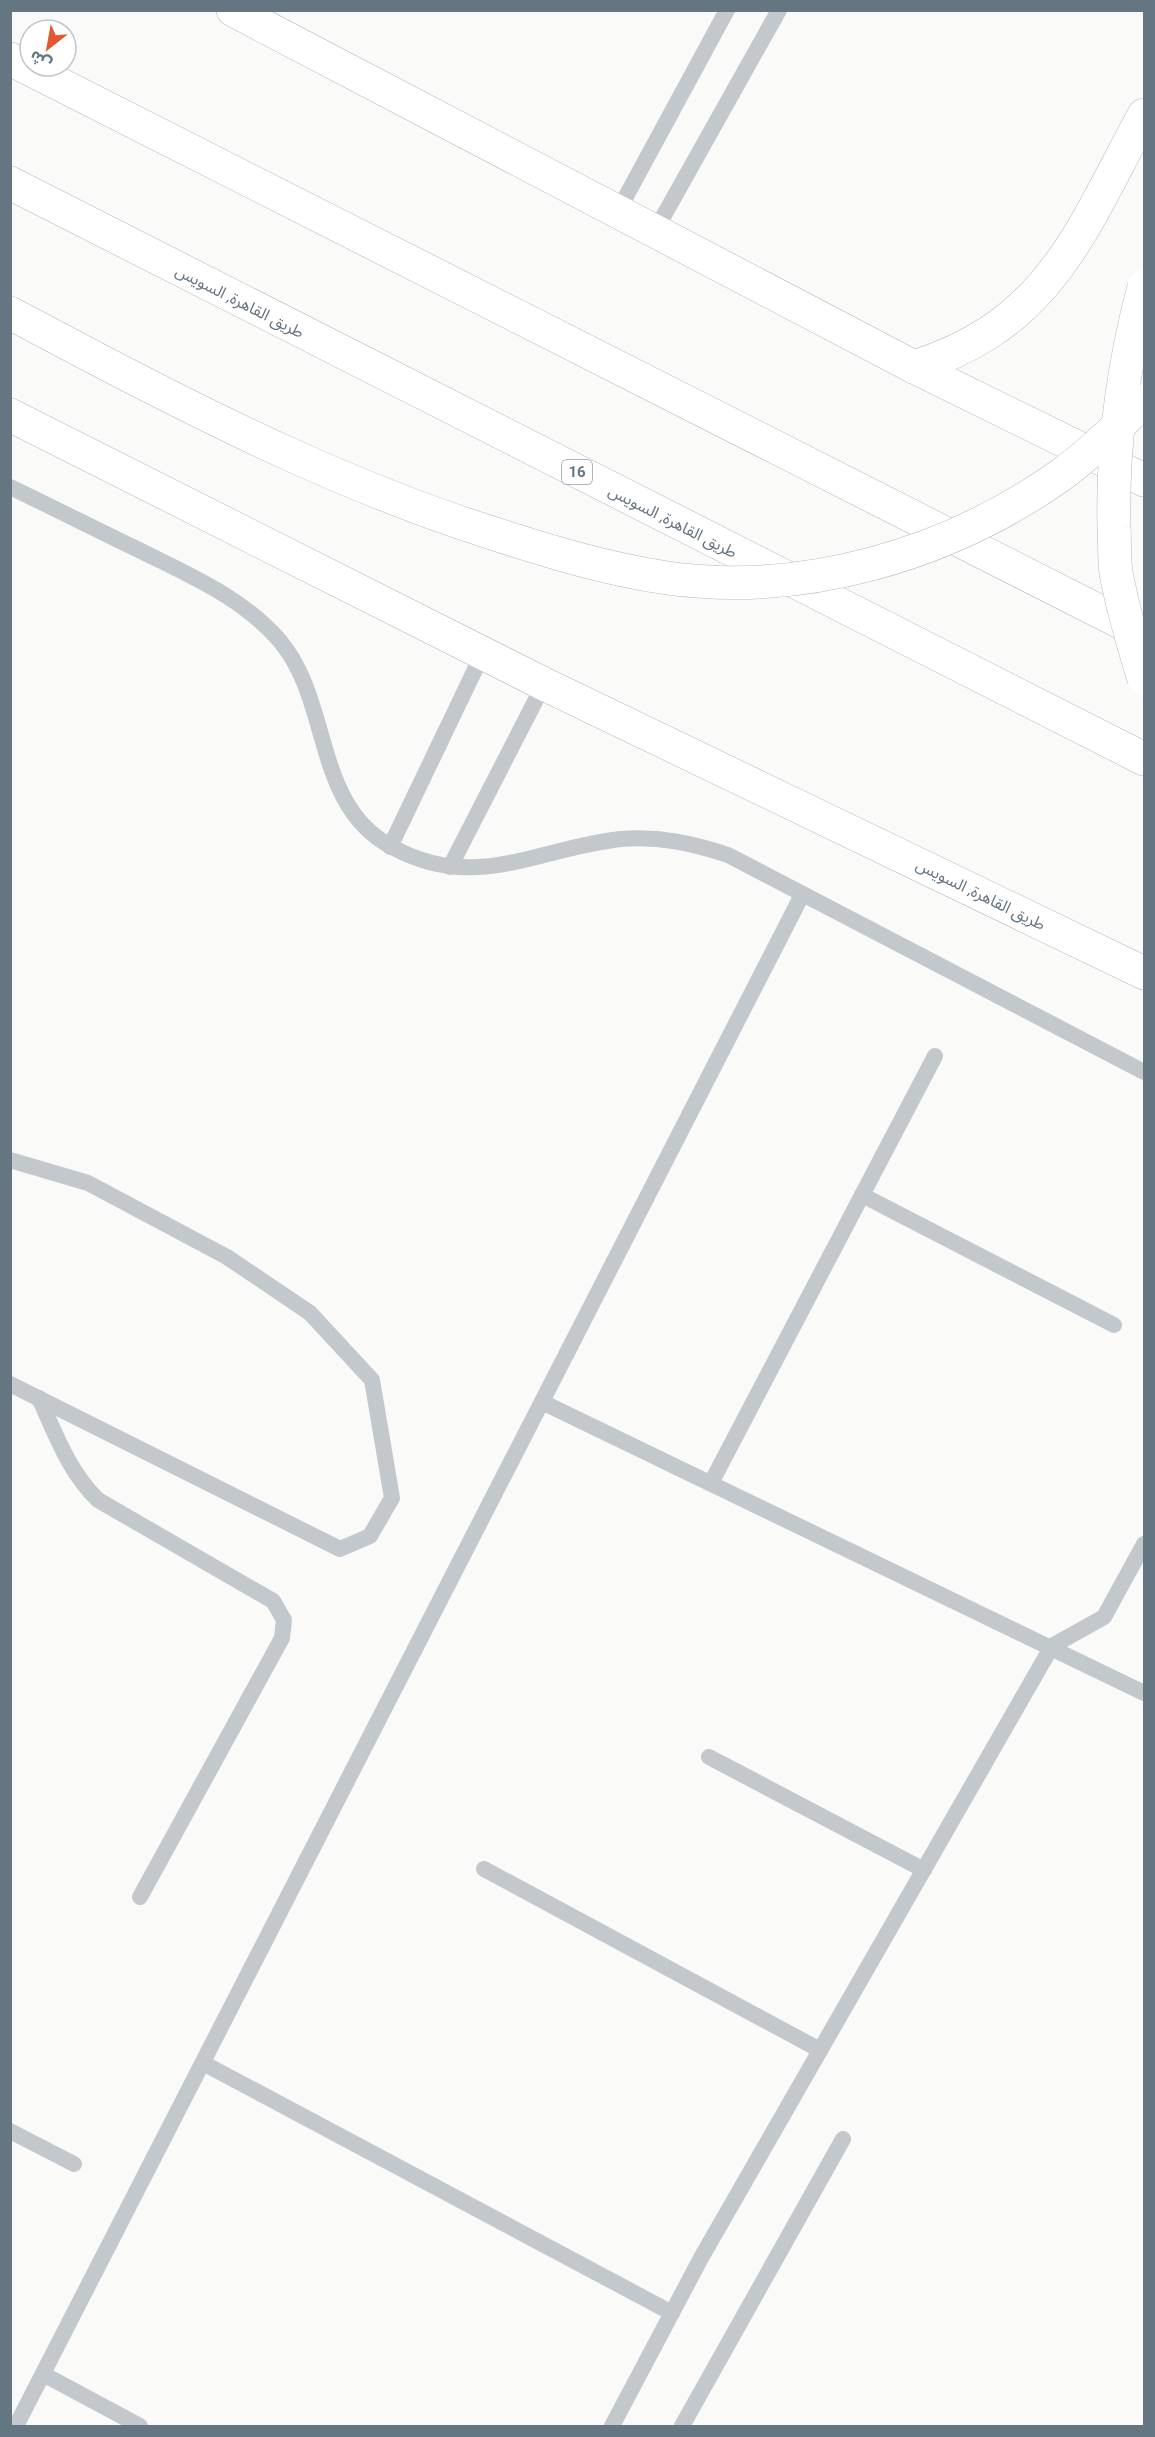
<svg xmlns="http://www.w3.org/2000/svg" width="1155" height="2437" font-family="Roboto,'Noto Sans Arabic',sans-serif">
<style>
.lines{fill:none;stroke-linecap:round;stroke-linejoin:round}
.secondary-casing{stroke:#b3babf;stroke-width:34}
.primary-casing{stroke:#b5babe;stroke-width:34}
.highway-casing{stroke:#b4b9bd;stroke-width:34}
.lane{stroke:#c3c8cc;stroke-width:16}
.secondary{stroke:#fff;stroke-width:33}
.primary{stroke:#fff;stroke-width:33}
.highway{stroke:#fff;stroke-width:33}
.primary-bridge-casing{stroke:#b5babe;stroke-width:34;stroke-linecap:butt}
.primary-bridge{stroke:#fff;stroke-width:33}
.labels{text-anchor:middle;stroke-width:6;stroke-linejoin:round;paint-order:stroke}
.shield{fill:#fff;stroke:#939fa8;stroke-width:1.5}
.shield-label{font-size:15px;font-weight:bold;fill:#657683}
.street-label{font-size:16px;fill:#657683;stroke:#fff}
</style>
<rect width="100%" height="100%" fill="#fafaf8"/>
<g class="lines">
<g class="secondary-casing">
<path id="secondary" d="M914,367C1051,324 1081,230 1144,115"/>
</g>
<g class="primary-casing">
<g id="primary">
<path d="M233,10L914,367L1144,480"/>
<path d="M10,313L95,358"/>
<path d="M10,415L544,684L1144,973"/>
</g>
</g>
<g class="highway-casing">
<g id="highway">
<path d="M10,59L1144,634"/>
<path d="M10,183L1144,759"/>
</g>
</g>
<g class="lane">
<path d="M617,213L727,10"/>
<path d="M654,233L779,10"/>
<path d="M10,487C54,508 97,530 141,551C191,576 243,598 280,641C332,703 313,805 392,847C476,893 537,848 621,839C659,836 692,843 728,855L1144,1072"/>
<path d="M390,847L483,653"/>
<path d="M450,867L544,684"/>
<path d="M10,1160L88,1183L227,1257L310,1313L372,1380L392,1498L370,1536L340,1549L10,1384"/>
<path d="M862,1195L1114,1325"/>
<path d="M39,1398C56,1435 69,1472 98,1500L273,1601L284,1620L282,1638L140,1897"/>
<path d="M542,1402L1144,1693"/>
<path d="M711,1483L935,1056"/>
<path d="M709,1757L924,1870"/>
<path d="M484,1869L820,2050"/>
<path d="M203,2063L672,2313"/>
<path d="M10,2131L74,2164"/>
<path d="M43,2374L140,2426"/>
<path d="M16,2426L802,895"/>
<path d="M612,2426L701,2258L1052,1646L1104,1617L1144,1544"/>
<path d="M682,2426L843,2139"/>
</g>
<use href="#secondary" class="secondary"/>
<use href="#primary" class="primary"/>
<use href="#highway" class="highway"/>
<g class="primary-bridge-casing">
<g id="primary-bridge">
<path d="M1144,287C1123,366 1112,445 1114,527C1115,542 1114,558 1116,573C1123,609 1133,644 1144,679"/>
<path d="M95,358C223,425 351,488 489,532C547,551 606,569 667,578C803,597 947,555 1058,477C1089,455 1117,428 1144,401"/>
</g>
</g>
<use href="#primary-bridge" class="primary-bridge"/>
</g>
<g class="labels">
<rect class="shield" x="562" y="460" width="30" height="24" rx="4.5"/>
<g class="shield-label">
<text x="577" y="477">16</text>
</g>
<g class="street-label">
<text transform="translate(240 301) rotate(27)" y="6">طريق القاهرة, السويس</text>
<text transform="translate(673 521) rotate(27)" y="6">طريق القاهرة, السويس</text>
<text transform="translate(981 894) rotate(26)" y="6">طريق القاهرة, السويس</text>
</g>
</g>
<rect width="1155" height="2437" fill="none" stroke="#657683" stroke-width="24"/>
<g transform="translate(48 48) rotate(211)"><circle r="28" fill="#ffffff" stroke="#c1c8cd" stroke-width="1.5"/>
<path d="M0-4.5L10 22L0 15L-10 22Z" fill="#e4572e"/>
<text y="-9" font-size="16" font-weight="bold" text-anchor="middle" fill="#657683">ش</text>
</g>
</svg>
